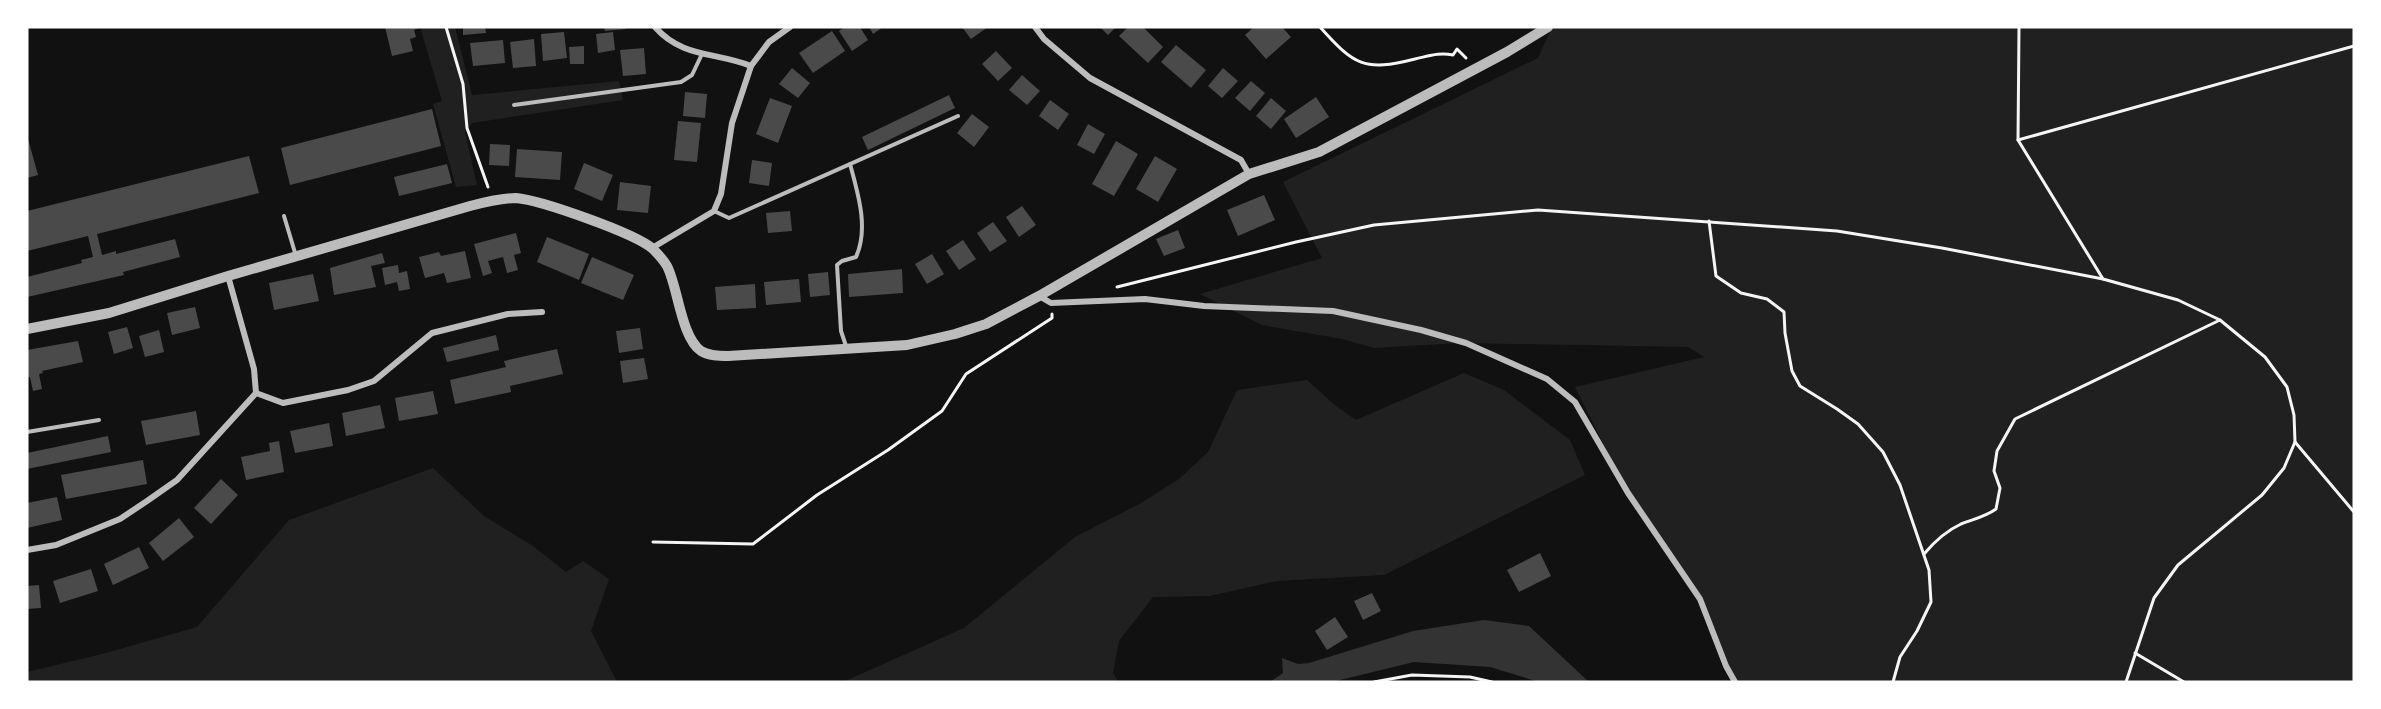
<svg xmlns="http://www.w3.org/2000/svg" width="2381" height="709" font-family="Lora,serif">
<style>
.green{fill:#202020}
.water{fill:#333}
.building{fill:#4a4a4a}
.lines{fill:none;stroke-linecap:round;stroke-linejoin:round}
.path{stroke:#f5f5f5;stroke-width:3}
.service{stroke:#bcbcbc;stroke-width:4}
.minor{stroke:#bcbcbc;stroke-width:6}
.tertiary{stroke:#bcbcbc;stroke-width:10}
</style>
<rect width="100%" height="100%" fill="#111"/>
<g class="green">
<path d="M420,27H455L472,95L619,81L623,100L472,123L465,132L477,185L456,187L433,104L442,101Z"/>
<path d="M1552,27H2354V682H1735L1700,599L1628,493L1575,387L1704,357L1688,347L1461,343L1374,348L1342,339L1262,325L1200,294L1322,258L1283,182L1538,58Z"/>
<path d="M1464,373L1504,390L1570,440L1585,475L1384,575L1277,581L1210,596L1153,597L1119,641L1113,673L1119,682H843L964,628L1075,537L1141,503L1179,479L1208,452L1237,390L1307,380L1336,406L1356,420Z"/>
<path d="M433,468L484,516L533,546L566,572L583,561L609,579L591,631L617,682H27V672L106,653L197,627L289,520Z"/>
</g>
<path class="water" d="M1484,620L1529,626L1589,682H1539L1490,667L1414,662L1332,682H1270L1283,673L1282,658L1298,664L1309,663L1413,631Z"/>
<g class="building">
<path d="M385,27H422L414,30L416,37L410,39L413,51L392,56Z"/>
<path d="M463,27H485L486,33L463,35Z"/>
<path d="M604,27H626V29L605,31Z"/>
<path d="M845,27H860L868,40L852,51L839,31Z"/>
<path d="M869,27H883L873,34Z"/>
<path d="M962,27H988L971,39Z"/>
<path d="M1100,27H1116L1108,35Z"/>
<path d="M1128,27H1143L1163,47L1148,63L1119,36Z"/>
<path d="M1254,27H1282L1291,37L1266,59L1245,35Z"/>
<path d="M832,31L845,51L813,73L799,53Z"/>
<path d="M564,32L567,58L543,61L541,34Z"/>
<path d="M613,32L615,50L598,53L596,34Z"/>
<path d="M534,39L536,66L513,68L510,42Z"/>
<path d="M503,40L505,63L473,66L470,43Z"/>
<path d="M1176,45L1206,70L1191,88L1161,62Z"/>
<path d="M584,46V64H570L569,47Z"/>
<path d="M644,48L646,74L623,76L620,50Z"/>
<path d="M996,51L1012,68L998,81L982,64Z"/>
<path d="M792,68L810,83L798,98L779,84Z"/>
<path d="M1223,68L1238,81L1222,98L1208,86Z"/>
<path d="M1022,75L1040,91L1027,105L1009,90Z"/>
<path d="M1251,81L1265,93L1250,111L1235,98Z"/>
<path d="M685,92L707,94L705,118L683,116Z"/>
<path d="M949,95L955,108L868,150L862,137Z"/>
<path d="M1316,97L1329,117L1296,138L1284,119Z"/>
<path d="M770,98L792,106L778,143L756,134Z"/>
<path d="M1271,98L1286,111L1271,129L1256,116Z"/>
<path d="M1050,100L1069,114L1058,130L1039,116Z"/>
<path d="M432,109L441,146L290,185L281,148Z"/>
<path d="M972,114L989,127L974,147L957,133Z"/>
<path d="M678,121L701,123L697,162L674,160Z"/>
<path d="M1088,124L1105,134L1094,154L1077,145Z"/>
<path d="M27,135L38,175L27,178Z"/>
<path d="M1116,141L1138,154L1114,196L1092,184Z"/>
<path d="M490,144L510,145L509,166L489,165Z"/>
<path d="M517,149L562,152L560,180L515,177Z"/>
<path d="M249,156L259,193L97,234L102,255L116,251V254L175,239L180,257L123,272L124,275L27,297V277L82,263L81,260L93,257L88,236L27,251V211Z"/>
<path d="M1155,156L1177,169L1158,202L1136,189Z"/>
<path d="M752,160L772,163L769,186L749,183Z"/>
<path d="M584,163L613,175L602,201L574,189Z"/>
<path d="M447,164L452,183L399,196L394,177Z"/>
<path d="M620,182L651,186L648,213L617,210Z"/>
<path d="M1264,195L1275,220L1238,236L1227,210Z"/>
<path d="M1022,206L1036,225L1019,237L1006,217Z"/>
<path d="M790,211L792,231L768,233L766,213Z"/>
<path d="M993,222L1007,241L990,252L977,233Z"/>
<path d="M1178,230L1185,248L1164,256L1156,239Z"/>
<path d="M516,233L521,253L514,255L518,270L507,273L503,257L488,261L492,273L483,276L474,244Z"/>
<path d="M547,237L589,254L579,280L537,262Z"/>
<path d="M963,240L976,259L959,270L946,251Z"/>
<path d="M465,251L471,278L447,283L444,273L425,278L419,257L439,252L441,256Z"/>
<path d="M382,253L385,263L371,266L376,287L334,295L330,268Z"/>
<path d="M932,254L944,274L927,284L915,264Z"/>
<path d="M592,257L634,275L623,300L581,283Z"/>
<path d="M398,265L399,273L407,271L410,289L399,291L397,282L385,285L382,268Z"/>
<path d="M902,269L903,293L849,297L848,274Z"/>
<path d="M828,272L830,295L810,297L808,274Z"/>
<path d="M313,274L319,301L274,310L269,283Z"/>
<path d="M799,279L801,302L766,305L764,282Z"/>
<path d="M755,284L756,308L717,310L715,287Z"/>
<path d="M195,307L200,328L172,335L167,313Z"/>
<path d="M127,327L133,348L114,354L108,332Z"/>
<path d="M640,328L643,349L619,353L616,331Z"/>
<path d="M159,330L164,352L145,357L139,336Z"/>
<path d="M496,335L499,350L447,362L443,348Z"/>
<path d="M78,341L83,362L42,371L43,373L39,374L42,389L33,391L30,377L27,378V350Z"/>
<path d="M557,349L563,374L510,386L511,392L455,404L450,380L506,367L504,361Z"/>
<path d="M644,358L648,379L623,383L620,361Z"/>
<path d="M433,391L438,414L399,421L395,398Z"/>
<path d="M380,405L385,428L346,436L342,413Z"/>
<path d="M196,411L200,435L146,445L141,421Z"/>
<path d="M329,423L333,446L295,453L290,431Z"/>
<path d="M108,436L111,452L27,469V453Z"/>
<path d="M279,441L284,472L246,480L241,457L270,451L269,443Z"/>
<path d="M143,460L147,484L66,499L61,475Z"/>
<path d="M221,479L238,495L211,524L194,508Z"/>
<path d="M57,497L62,520L27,528V503Z"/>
<path d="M179,518L194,537L163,561L149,543Z"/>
<path d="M139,547L149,568L113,585L104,564Z"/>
<path d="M1540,553L1551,576L1519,592L1507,570Z"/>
<path d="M91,569L98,591L60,603L53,581Z"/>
<path d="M39,585L41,608L27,609V586Z"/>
<path d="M1372,593L1381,611L1363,620L1354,601Z"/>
<path d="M1335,617L1348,637L1327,650L1315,631Z"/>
</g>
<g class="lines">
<g class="path">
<path d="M446,27L463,84L467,128L488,187"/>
<path d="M1320,27C1354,65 1364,72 1415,59C1429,56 1439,52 1453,55L1457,49L1466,58"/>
<path d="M2019,27L2018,140L2103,279"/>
<path d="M2018,140L2354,46"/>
<path d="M1709,221L1716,276L1741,293L1767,299L1784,312L1785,333L1792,371L1800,386L1837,409L1858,424L1883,452L1900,485L1929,570L1931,602L1917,631L1900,657L1893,682"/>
<path d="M1117,287L1296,242L1374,225L1538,210L1837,231L1942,248L2103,279L2178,300L2220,320L2265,357L2287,387L2294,415L2295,442L2284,468L2262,495L2178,565L2154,598L2126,682"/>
<path d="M2295,442L2354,512"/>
<path d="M653,542L753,544L817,495L888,450L942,411L966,374L1052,318V314"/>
<path d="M1924,554C1934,542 1946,531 1961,524C1973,519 1985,517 1996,509L2000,488L1994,471L1997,451L2015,419L2220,320"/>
<path d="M2135,653L2184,682"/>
<path d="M1374,682L1412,675L1470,677L1492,682"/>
</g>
<g class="service">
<path d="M514,105L681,82L692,75L702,54"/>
<path d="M714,211L729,218L958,116"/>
<path d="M284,216L296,256"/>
<path d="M846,346L841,331L837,265L842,261L856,257C869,228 858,194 850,164"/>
<path d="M27,432L99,420"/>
</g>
<g class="minor">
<path d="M655,27C682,58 716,52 751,66"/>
<path d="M1035,27L1044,39L1090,78L1241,160L1249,174"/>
<path d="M652,248L714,211L721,194L732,123L751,66L769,42L790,27"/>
<path d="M1039,296L1051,303L1145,299L1204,306L1333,311L1421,330L1466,343L1547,379L1575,402L1628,493L1700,599L1726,666L1735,682"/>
<path d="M256,393L283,403L348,390L374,381L432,333L508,314L542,312"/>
<path d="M27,550L56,545L120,519L147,501L177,480L256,393L254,369L228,276"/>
</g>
<path class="tertiary" d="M27,329L109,313L228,276L470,206C485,202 501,198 516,198C540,200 635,233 653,249C657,253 664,261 667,266C678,287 681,337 701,351C709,356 719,356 728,356L907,345L955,334L986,324L1039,296L1249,174L1319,152L1507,52L1548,27"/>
</g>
<rect width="2381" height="709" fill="none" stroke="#ffffff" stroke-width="57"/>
</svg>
